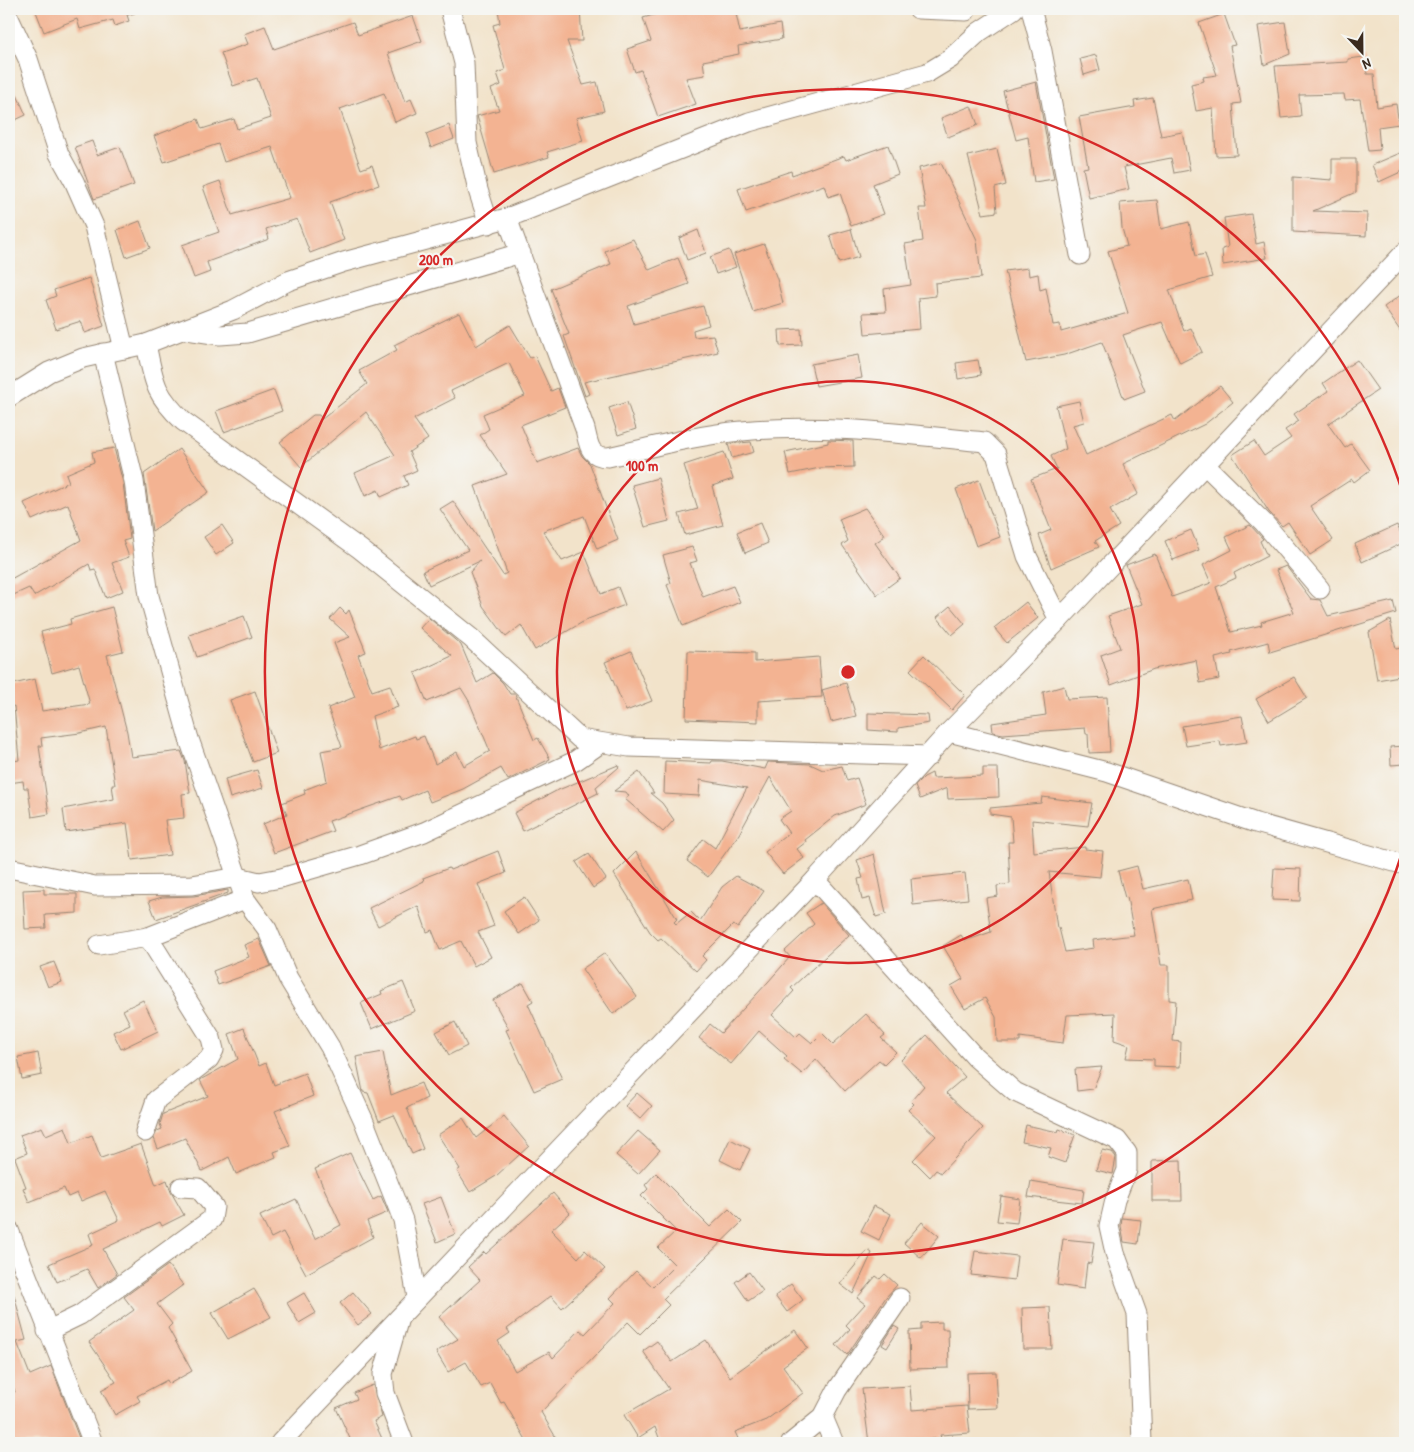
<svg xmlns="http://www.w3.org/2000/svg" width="1414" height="1452" font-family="'Patrick Hand',sans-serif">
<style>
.building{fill:#f3b392}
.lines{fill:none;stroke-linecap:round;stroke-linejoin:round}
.minor-casing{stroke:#968674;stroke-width:21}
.minor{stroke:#fff;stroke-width:19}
.ring{fill:none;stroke:#d62828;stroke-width:2.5}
.centre{fill:#d62828;stroke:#f6f6f2;stroke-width:2.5}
.ring-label{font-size:15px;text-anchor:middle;font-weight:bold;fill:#d62828;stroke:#f6f6f2;stroke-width:4.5;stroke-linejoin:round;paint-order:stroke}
</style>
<rect width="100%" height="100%" fill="#f6f6f2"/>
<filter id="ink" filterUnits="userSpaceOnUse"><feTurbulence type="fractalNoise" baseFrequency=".02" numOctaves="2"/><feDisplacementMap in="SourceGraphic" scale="10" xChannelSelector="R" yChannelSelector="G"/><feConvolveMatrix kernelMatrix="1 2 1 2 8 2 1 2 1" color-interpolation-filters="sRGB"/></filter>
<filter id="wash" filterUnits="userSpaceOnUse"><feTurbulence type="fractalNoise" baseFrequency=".0096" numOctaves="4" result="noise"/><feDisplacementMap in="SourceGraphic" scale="20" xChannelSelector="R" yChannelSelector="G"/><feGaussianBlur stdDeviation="1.12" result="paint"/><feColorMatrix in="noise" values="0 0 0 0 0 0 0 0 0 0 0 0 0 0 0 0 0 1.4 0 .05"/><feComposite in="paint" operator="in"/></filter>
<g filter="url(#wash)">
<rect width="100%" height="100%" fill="#f2e3ca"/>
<g id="blocks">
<g class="building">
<path d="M35,9H135V13L127,15L129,21L115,26L113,20L80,29L77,19L44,32Z"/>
<path d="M498,9H580L582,41H567L583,85L597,82L604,111L576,118L583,141L547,152L549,157L494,174L477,116L499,110L491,89L501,85L497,73L505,70L493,25L500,23Z"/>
<path d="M674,9H735L740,32L780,24L782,39L738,46L739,54L703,61L705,75L686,78L696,104L658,117L641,70L635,72L627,49L651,41L643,18Z"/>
<path d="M1224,14L1235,45L1230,46L1241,103L1233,104L1237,155L1216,156L1213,108L1196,111L1191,84L1204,81L1203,77L1217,75L1199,23Z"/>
<path d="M413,16L422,41L388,53L405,102L411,99L417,113L395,122L384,93L340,109L361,169L372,165L379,185L330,202L344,240L310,253L297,219L266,229L269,239L207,262L210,272L194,278L182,245L219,232L203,187L220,181L232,215L290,198L272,147L224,162L218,144L164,162L154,136L198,119L202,129L234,119L237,129L271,118L257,78L233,86L221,53L248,44L244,34L265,26L274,49L353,22L358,35Z"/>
<path d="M1285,22L1290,54L1264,65L1258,26Z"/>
<path d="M1096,55L1100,70L1084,75L1080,59Z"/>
<path d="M1364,57L1367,74H1374L1377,107L1396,104L1399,124L1378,127L1380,150L1368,151L1360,99L1345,100L1344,94L1299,95L1301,116L1281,118L1275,66L1348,62V59Z"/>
<path d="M9,77L26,115L9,123Z"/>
<path d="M1036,82L1054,179L1034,182L1028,137L1016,140L1003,91Z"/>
<path d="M1153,98L1161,136L1182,132L1190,170L1174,173L1171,158L1124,167L1129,189L1089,198L1083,168L1088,167L1079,117L1135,107L1134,101Z"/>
<path d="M971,106L978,125L948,137L941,118Z"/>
<path d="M449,125L454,139L431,148L426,134Z"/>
<path d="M92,141L97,155L120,147L134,185L94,199L75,147Z"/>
<path d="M888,145L898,174L873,184L884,214L851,226L840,193L828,197L824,185L746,212L738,189L791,171L792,175L844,156L846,160Z"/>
<path d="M997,149L1006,185L995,188L997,212L983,214L968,156Z"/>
<path d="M1405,151V170L1379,182L1372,165Z"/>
<path d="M1332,159H1356V192L1313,211L1367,213L1366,236L1293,232V177L1332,180Z"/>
<path d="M941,163L977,240L981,278L935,283L936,296L918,298L920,329L865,334L863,313L886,312L884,289L911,285L905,244L923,241L919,208H926L919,168Z"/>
<path d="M1157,200L1161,229L1189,222L1196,256L1205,254L1212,277L1169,290L1184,331L1191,328L1202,352L1180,363L1162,322L1123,335L1145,391L1124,399L1102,342L1064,355L1026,362L1005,271L1028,268L1029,276L1038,274L1040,290L1046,288L1053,325L1060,324L1061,332L1128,313L1108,251L1127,246L1122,228L1120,203Z"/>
<path d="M1251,214L1256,244L1264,242L1267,258L1223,265L1222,249L1228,247L1224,218Z"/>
<path d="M140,221L150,248L126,257L117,230Z"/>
<path d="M851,229L859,257L839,263L830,235Z"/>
<path d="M698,230L706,253L687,260L679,238Z"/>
<path d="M633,239L649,270L678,258L689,284L628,306L634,324L703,306L709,325L693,330L694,337L713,335L718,352L584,382L589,394L585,396L564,336L569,334L551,289L611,264L605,251Z"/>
<path d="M764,244L777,279L783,303L753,312L734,254Z"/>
<path d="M729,250L736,267L716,274L710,257Z"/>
<path d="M89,278L104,326L85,333L81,321L56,329L46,300L56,296L54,290Z"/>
<path d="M1405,292V338L1384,307Z"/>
<path d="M459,313L476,346L510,325L530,358L535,356L551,391L558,388L565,407L521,425L537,463L578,448L582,456L590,464L618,540L597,549L584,516L543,531L562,561L584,552L601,594L618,587L625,605L588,619L535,650L521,625L506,637L483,606L470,572L480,561L429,585L423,571L468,550L440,509L453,501L503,575L507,573L475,486L507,474L480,435L489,429L483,414L525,396L509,363L451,391L455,398L414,419L428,439L409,452L417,470L404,476L408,485L381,497L378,490L365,496L355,473L395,455L366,412L301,467L280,442L313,415H319L322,419L367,384L359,371L397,350L394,345Z"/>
<path d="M801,329L802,345L780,346L779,330Z"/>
<path d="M858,355L862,378L816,386L811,364Z"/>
<path d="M978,360L981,375L958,379L956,363Z"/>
<path d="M1357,360L1378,390L1328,424L1345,448L1351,444L1370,470L1354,482L1352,479L1310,506L1333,540L1310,555L1288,522L1282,526L1269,512L1232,455L1254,441L1264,456L1291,438L1285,430L1299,421L1294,414L1328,391L1323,383Z"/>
<path d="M1220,386L1233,402L1205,424L1123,464L1138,494L1110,510L1119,526L1095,541L1099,547L1051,568L1039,535L1051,530L1031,479L1057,469L1051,456L1066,449L1056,406L1079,401L1084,422L1073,425L1086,455L1172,415L1175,421Z"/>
<path d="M274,390L282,411L224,432L216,411Z"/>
<path d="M627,402L636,429L618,435L609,408Z"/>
<path d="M828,440L853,441L854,467L820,468L790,474L785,452L828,443Z"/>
<path d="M751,442L754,452L732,458L728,444Z"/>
<path d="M114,448L123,483L130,539L123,541L129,557L112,563L123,591L106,598L95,569L91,570L89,564L34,596L29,588L9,597V580L81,540L68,504L32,520L24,503L69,482L66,474L94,462L92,452Z"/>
<path d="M179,449L209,492L152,531L144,474Z"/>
<path d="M724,452L733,479L712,486L723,525L685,535L679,514L698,509L684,465Z"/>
<path d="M658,478L669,521L645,527L632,485Z"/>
<path d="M979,480L1000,537L976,546L956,489Z"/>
<path d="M865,508L885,536L875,543L900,578L877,595L842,545L848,541L839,519Z"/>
<path d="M760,523L768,543L745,553L737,532Z"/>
<path d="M222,525L234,543L216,555L204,537Z"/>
<path d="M1250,525L1263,539L1260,541L1267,556L1234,573L1236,578L1216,587L1231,632L1262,625L1261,622L1294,612L1276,570L1286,566L1311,599L1320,600L1328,616L1393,601L1396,613L1270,652L1268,642L1231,652L1232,654L1215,658L1219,679L1200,683L1196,660L1154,669L1111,685L1101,655L1120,648L1108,616L1142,604L1126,565L1155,554L1172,597L1211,583L1203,565L1232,550L1226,537Z"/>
<path d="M1397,525L1405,542L1362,562L1355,544Z"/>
<path d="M1191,530L1199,550L1173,560L1165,541Z"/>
<path d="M692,547L697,561L690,563L703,597L733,586L740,602L683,626L667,585L671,583L663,555Z"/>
<path d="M1026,602L1038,618L1007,643L994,628Z"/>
<path d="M950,606L965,624L952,635L937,617Z"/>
<path d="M112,607L123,651L107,655L127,732L131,757L181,751L185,761L190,793L182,794L184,818L165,820L170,855L132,860L127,823L66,832L63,809L114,799L112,785H115L106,727L80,733L41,738L42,746H39L49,814L32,817L28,788H24L23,781L9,783V762L19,760L14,706L9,707V685L35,679L42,711L90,704L79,665L52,673L41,632L71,624L70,619Z"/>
<path d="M340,608L346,614L349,610L366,652L358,655L372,691L390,685L398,707L372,716L379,750L415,736L416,739L424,736L435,764L457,752L464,766L490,751L469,701L461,688L427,702L415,673L452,656L420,628L429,618L461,645L477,683L493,673L503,683L510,694H515L534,740L538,738L550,759L508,780L501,768L463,789L430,802L425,790L402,800L400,796L329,821L333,831L274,853L263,824L287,814L282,803L305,794L304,790L327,781L321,751L342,747L328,708L355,697L334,643L350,637L330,619Z"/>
<path d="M244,616L252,637L197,657L189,635Z"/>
<path d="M1390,620L1396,649L1405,647V675L1377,680L1369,632Z"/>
<path d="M631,651L652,701L626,711L605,662Z"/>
<path d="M688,651L755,653V662L819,657L822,697L758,701V722L686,719Z"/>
<path d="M924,655L965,695L952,710L910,670Z"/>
<path d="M1294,677L1307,698L1269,721L1256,699Z"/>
<path d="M846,683L856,716L831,722L822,690Z"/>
<path d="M1064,686L1067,699L1107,697L1110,752L1089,753L1088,734H1086L1085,728L1003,734L993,732L992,723L1046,715L1043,692Z"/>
<path d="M255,691L277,753L253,762L230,700Z"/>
<path d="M868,713L928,715L929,723L898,728V732L868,730Z"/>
<path d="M1242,716L1247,742L1221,746L1220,741L1186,746L1182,726Z"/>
<path d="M1405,746V764L1391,765L1390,747Z"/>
<path d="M665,761L711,763L712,761H722L765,769L768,762L810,764L823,770L842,766L847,781L857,778L866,804L835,816L805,840L806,842L797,849L804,858L783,874L765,852L789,833L779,819L791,811L770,777L739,834L708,877L687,861L703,839L715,848L747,788L700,780L699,796L664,794Z"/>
<path d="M618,765L619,767L596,787L598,793L523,831L514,813L556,791Z"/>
<path d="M983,768H998L999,797L948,799L947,788L920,799L915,786L924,777L932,773L933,778L983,776Z"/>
<path d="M257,770L263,788L230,798L225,779Z"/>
<path d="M639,772L654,793H650L662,803L674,820L663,832L625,799L629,796L626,792L614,791Z"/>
<path d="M1042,797L1092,803L1088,826L1032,820L1034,852L1085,847V849L1103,851L1100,877L1049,872L1057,928H1059L1065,952L1094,948L1093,940L1134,935L1127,897L1125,898L1118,871L1137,866L1143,889L1188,879L1192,900L1152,909L1161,965H1169V1000L1176,1001L1173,1041L1181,1042L1180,1067L1154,1066V1059L1126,1058L1129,1045L1114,1040L1115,1013L1067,1015L1063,1043L1020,1037V1042H997L996,1017L985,998L965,1009L951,986L963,979L943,946L961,935L965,941L991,932L986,898L998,896L997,886L1010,884L1008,842H1013L1011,817L990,814V808L1041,803Z"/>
<path d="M498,851L506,873L478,884L494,926L478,932L491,957L474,966L461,941L440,950L432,930L427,932L418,906L378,926L369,908L424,881L423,878L449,868L450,870Z"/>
<path d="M636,852L677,919L674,922L676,924L691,912L700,921L722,887L736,876L764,891L738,928L733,925L702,956L706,960L696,971L661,938L658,940L650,932L614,874Z"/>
<path d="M589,854L606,879L593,888L576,862Z"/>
<path d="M874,854L886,914L876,917L870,898L862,900L858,879L863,878L857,860Z"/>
<path d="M1274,868L1301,869L1300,901L1272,900Z"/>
<path d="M965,873L968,899L913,905L911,879Z"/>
<path d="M44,889V894H77V913L45,915L46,928L25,929L23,890Z"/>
<path d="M228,890V893L156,919L149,901L162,897L194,896Z"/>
<path d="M524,897L539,920L519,934L504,911Z"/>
<path d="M821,903L849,935L791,988L794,991L772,1015L796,1037L800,1033L812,1043L822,1033L833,1044L866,1014L885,1035L881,1038L896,1052L884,1064L879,1060L845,1091L816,1059L802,1074L784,1059L787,1056L759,1031L731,1064L699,1038L710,1024L721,1033L768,982L790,957L785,951L814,924L806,913Z"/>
<path d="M259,939L271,966L218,985L213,971L249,957L244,945Z"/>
<path d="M605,953L637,997L613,1014L582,969Z"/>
<path d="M54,962L62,982L48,987L40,967Z"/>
<path d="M403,982L415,1011L372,1029L361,1003L382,994L381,991Z"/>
<path d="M523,983L533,1001L528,1004L562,1079L534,1091L506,1030L509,1029L493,1000Z"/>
<path d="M143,1000L158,1031L121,1049L113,1032L130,1024L123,1010Z"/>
<path d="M455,1022L467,1046L449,1055L436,1032Z"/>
<path d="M244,1028L259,1066L266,1063L274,1085L305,1073L313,1096L275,1111L290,1146L274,1152L276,1157L236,1174L229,1157L202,1171L185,1138L158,1149L154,1138L157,1131L162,1129L160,1124L163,1114L208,1096L200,1080L238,1059L229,1034Z"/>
<path d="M927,1035L965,1077L946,1093L983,1128L941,1173L936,1170L930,1177L913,1160L936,1136L908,1110L914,1104L911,1101L924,1086L901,1060Z"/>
<path d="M383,1052L391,1095L421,1083L427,1098L407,1108L423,1149L412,1154L394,1115L379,1121L368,1093L363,1092L356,1057Z"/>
<path d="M38,1053L42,1075L22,1079L18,1057Z"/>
<path d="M1102,1067L1093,1089L1077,1091L1075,1069Z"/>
<path d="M637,1093L652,1106L640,1119L625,1106Z"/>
<path d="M504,1116L529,1146L496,1176L470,1192L457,1171L460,1169L438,1135L463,1118L476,1138Z"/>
<path d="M1026,1125L1058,1132L1059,1129L1075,1135L1065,1163L1048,1157L1051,1148L1022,1142Z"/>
<path d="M42,1127L46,1135L65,1127L71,1143L92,1135L101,1158L141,1144L156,1185L167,1180L171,1192L184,1215L162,1226L160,1222L103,1249L117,1274L98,1288L87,1269L57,1282L49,1264L93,1245L89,1234L119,1220L105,1191L81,1201L77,1193L68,1197L64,1188L29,1202L23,1188L26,1187L15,1158L27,1153L20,1135Z"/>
<path d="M638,1131L660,1150L638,1174L616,1155Z"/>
<path d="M730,1139L750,1149L740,1170L720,1160Z"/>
<path d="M1102,1150L1112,1152L1116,1157L1113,1174L1096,1170Z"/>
<path d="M350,1153L373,1200L381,1196L388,1212L367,1221L373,1237L306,1274L283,1232L271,1238L260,1216L296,1199L315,1239L341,1225L315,1169Z"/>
<path d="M1181,1160L1182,1201H1152V1161Z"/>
<path d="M656,1173L710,1227L729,1209L742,1222L663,1299L669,1305L640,1334L628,1322L541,1412L559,1443H528L504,1402L501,1403L490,1383L481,1387L466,1362L448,1372L436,1352L458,1339L439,1317L480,1280L468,1267L484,1252L486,1254L553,1193L570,1213L551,1230L578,1258L585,1250L605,1269L562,1308L551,1296L507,1329L510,1333L498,1341L515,1371L549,1352L553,1358L580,1330L585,1334L615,1303L610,1298L636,1271L653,1287L675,1265L658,1248L676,1231L641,1196L648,1189L645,1185Z"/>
<path d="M1031,1181L1084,1190L1082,1203L1028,1197Z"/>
<path d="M1001,1196L1020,1199L1017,1223L997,1221Z"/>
<path d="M441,1197L455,1234L437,1242L422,1204Z"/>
<path d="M874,1206L891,1214L879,1240L861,1231Z"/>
<path d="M1122,1218L1141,1220L1138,1244L1124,1242L1121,1226Z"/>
<path d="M922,1222L939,1236L921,1258L904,1243Z"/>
<path d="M1063,1239L1094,1242L1091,1264L1087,1263L1084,1289L1057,1285Z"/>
<path d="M868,1250L872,1253L853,1294L840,1284Z"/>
<path d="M975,1251L1017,1256L1014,1280L971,1275Z"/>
<path d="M168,1265L183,1285L157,1304L172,1324L168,1328L192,1371L169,1384L167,1380L137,1396L140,1401L115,1415L101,1390L116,1382L89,1342L134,1310L124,1297Z"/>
<path d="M749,1272L763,1291L748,1301L735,1282Z"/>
<path d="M885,1274L897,1285L886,1297L847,1355L836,1345L850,1329L846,1325L865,1304L857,1298L876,1276L880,1279Z"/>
<path d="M791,1284L803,1300L787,1312L775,1296Z"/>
<path d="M254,1289L271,1317L228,1339L212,1313Z"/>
<path d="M353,1292L372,1314L358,1325L340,1303Z"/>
<path d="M304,1293L316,1313L299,1323L287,1303Z"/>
<path d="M9,1295H14L26,1340L17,1342L30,1375L51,1366L81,1443H9V1394L15,1392L9,1374Z"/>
<path d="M1050,1307L1052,1349H1023L1022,1308Z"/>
<path d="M942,1322V1329H948L949,1368L910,1369L909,1331L921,1330V1323Z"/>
<path d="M894,1326L899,1329L887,1348L882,1345Z"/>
<path d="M795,1330L808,1348L783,1366L803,1393L766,1420L735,1432L740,1443H661L655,1427L638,1438L624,1415L669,1389L643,1351L657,1341L672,1362L706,1340L730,1377Z"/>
<path d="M996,1372L998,1408L968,1409L967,1373Z"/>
<path d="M373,1385L382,1417L374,1421L384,1443H352L336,1408L357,1399L354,1393Z"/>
<path d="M910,1386L912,1410L967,1406L970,1433L940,1435L941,1438L899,1443H869L862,1389Z"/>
</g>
</g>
</g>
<g filter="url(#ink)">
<use href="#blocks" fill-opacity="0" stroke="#968674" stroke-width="1"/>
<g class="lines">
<g class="minor-casing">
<g id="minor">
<path d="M450,9L464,63L467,143L478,190L489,224"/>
<path d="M918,9L966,11"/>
<path d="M1031,9L1042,51L1080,255"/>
<path d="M9,18L28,59L59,154L74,181L94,226L124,349"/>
<path d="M507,218L585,429C589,445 589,457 608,457C652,447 697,435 742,431C822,423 904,434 984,442L996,454L1027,556L1059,620"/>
<path d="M187,330L220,335L248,333L521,253"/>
<path d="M146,344C154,382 154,393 183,421L360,549L471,638L580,739L629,747L929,756"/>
<path d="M103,353L134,481L149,596L189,739L245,899L267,929L288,978L330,1047L363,1119L403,1220L417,1297"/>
<path d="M9,397L49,372L83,358L146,344L233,310L288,281L344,262L507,218L749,122L927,73L950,59L979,32L1014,9"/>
<path d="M1205,465L1264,523L1320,589"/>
<path d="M949,732L1107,772L1256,823L1405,865"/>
<path d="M9,868L95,886L192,885L238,877L259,882L281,878L360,855L424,832L575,761L601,743"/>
<path d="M815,880L975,1057L1015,1092L1117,1140L1127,1153V1170L1115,1200L1109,1226L1115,1253L1137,1314L1142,1443"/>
<path d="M99,945L148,937L245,899"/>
<path d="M145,1132L156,1100L209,1059L214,1050L211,1038L148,937"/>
<path d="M9,1230L93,1443"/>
<path d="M399,1318L383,1374L385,1393L404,1443"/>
<path d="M47,1331L80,1315L212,1219L214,1207L198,1188L181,1187"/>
<path d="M823,1417L837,1390L900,1298"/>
<path d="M280,1443L815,880L949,732L1059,620L1405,252"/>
<path d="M791,1443L823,1417L834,1443"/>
</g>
</g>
<use href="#minor" class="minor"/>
</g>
</g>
<g class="ring">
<circle cx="848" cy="672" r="291"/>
<path d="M1404 847A583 583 0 1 1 1404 497"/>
</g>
<circle cx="848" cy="672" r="8" class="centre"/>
<g class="ring-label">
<text x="436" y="265">200 m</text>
<text x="642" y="471">100 m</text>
</g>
<rect width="1414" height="1452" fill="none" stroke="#f6f6f2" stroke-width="30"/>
<g transform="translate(1362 52) rotate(158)" stroke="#f6f6f2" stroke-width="4" paint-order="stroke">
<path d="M0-4L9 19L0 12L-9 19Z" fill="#3b2a1e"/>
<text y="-8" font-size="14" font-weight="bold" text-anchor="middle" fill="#3b2a1e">N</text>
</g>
</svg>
